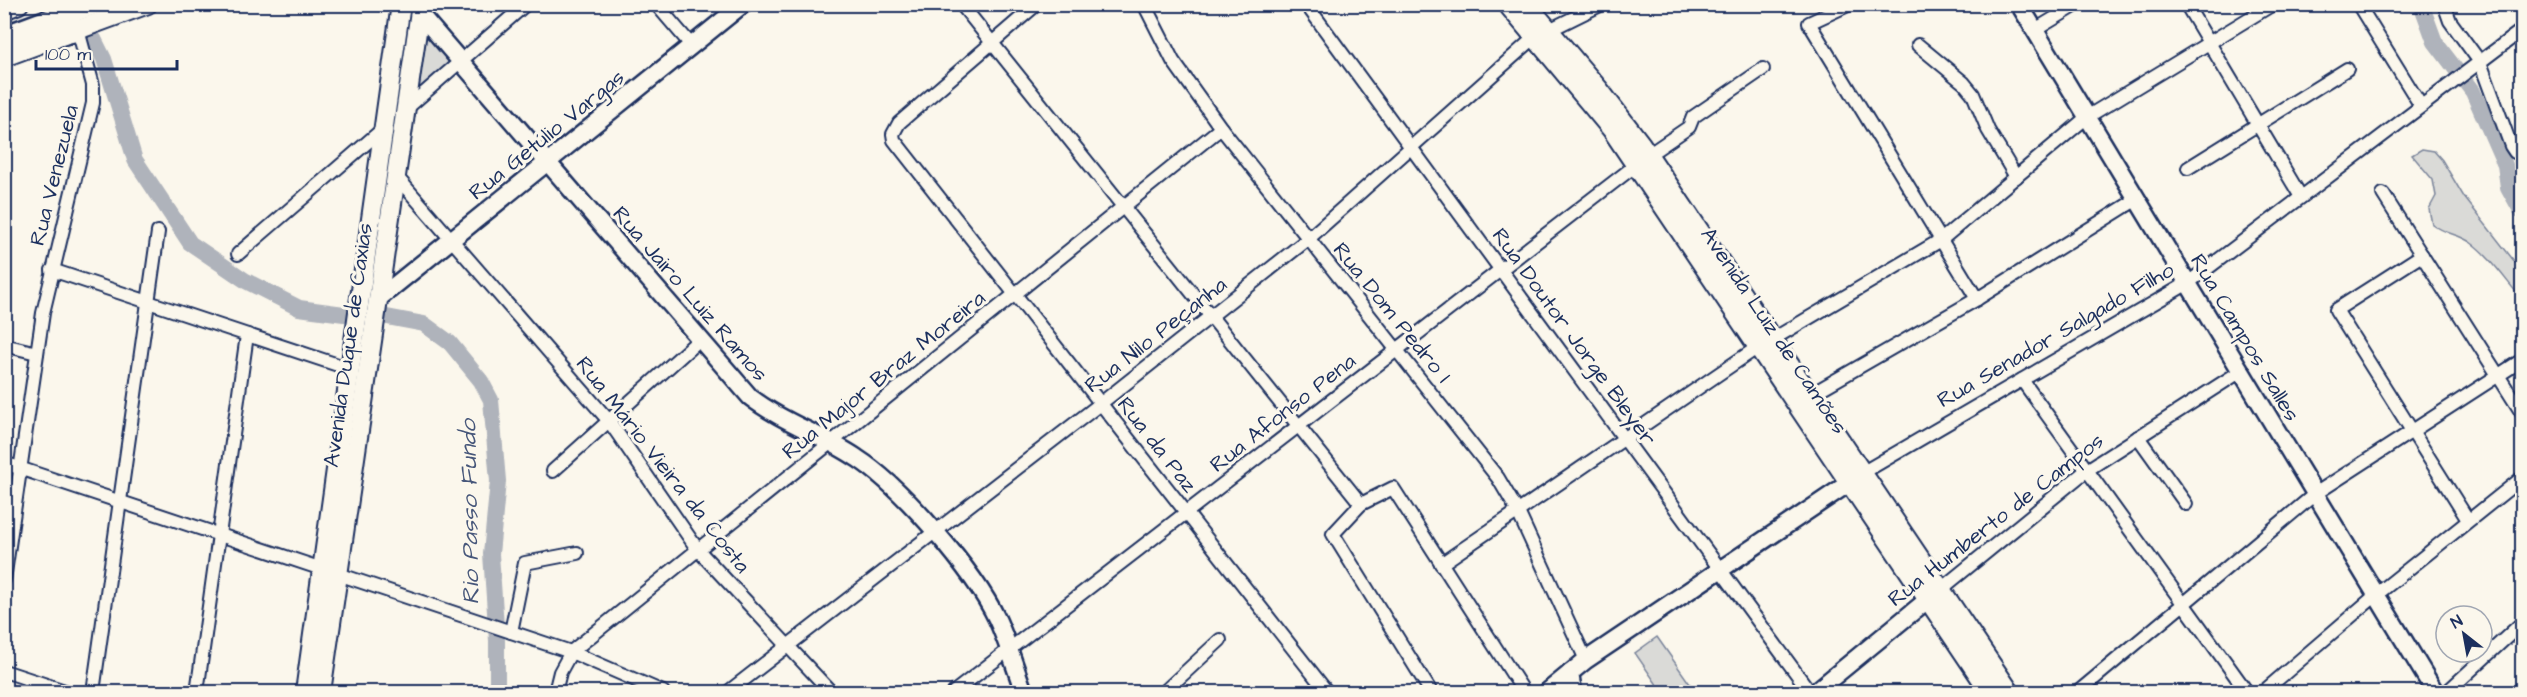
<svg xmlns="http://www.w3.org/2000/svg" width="2527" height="697" font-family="'Architects Daughter',sans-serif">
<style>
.green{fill:#dadad7;stroke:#7a849a;stroke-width:1.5}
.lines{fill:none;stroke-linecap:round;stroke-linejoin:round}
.river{stroke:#afb3bb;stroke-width:16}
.street-casing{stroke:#1b2f5e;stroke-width:16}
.secondary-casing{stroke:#1b2f5e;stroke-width:21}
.primary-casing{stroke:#1b2f5e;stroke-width:22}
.highway-casing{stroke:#1b2f5e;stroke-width:26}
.street{stroke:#fbf7ec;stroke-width:12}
.secondary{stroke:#fbf7ec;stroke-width:16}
.primary{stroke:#fbf7ec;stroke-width:18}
.highway{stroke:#fbf7ec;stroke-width:21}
.labels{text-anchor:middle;stroke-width:6;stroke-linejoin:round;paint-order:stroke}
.street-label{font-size:22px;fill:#1b2f5e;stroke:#fbf7ec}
.water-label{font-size:24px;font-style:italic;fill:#47577a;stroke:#fbf7ec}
</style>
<rect width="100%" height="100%" fill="#fbf7ec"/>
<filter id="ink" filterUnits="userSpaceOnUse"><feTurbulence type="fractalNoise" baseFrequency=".0167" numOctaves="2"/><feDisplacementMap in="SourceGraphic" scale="12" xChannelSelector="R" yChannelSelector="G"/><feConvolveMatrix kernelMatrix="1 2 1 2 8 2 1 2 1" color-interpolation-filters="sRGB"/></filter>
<g filter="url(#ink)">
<g class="green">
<path d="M423,26L451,61L414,93Z"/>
<path d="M2422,149L2434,151L2442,160L2464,197L2522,271V299C2506,281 2490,256 2470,242C2456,233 2447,235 2432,224L2429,209L2436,196L2433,180L2412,155Z"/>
<path d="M1657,637L1690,684L1678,692H1662L1635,653Z"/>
</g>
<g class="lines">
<g class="river">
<path d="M2421,4L2435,42L2473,92L2505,165L2508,187L2522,212"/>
<path d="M94,39L104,59L135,160L190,243L246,281L299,308L344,314"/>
<path d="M387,317L424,324L450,343L481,381L491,400L498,481L491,554L497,641V692"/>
</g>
<g class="street-casing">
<g id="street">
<path d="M656,4L692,46"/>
<path d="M961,4L1361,504"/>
<path d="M1037,4L899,123L893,134L894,140L1327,692"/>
<path d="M1144,4L1173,61L1221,128L1498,478L1518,512L1586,660"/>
<path d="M1306,4L1810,692"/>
<path d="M1850,4L1809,23L1977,299"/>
<path d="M2186,4L2301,197"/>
<path d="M2358,4L2421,106"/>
<path d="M2444,4L2450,21L2480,62L2511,146L2515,152L2522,155"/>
<path d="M2035,30L2078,4"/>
<path d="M1918,45L1964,83L1973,94L1988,130L2016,177"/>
<path d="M406,109L526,4"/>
<path d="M1648,155L1689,127L1693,117L1763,69"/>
<path d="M2188,168L2347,69"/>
<path d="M396,176L609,421L698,550L831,692"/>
<path d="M2383,194L2522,413"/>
<path d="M238,254L384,128"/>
<path d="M2422,255L2336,310L2468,520"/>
<path d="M52,270L350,369"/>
<path d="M1773,339L1941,240L2087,117L2273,4"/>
<path d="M4,345L37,353"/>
<path d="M2022,380L2247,692"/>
<path d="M1810,395L1977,299L2137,199"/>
<path d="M2138,437L2186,504"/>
<path d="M4,463L322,569"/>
<path d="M553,471L700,339"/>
<path d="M1862,473L2188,283L2522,30"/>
<path d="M1441,564L1758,347"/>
<path d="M338,574L571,652L663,692"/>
<path d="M4,580L43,313L93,103V85L78,30"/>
<path d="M1940,590L2087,470L2241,371"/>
<path d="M511,632L525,563L577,553"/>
<path d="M4,671L68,692"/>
<path d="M93,692L158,232"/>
<path d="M197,692L247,335"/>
<path d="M555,692L560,672L571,652L1221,128"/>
<path d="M728,692L1100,404L1308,239L1535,37L1602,4"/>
<path d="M954,692L1636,165"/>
<path d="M1164,692L1220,640"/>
<path d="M1431,692L1333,534L1361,504L1393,488L1524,692"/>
<path d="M2078,692L2315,494L2522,360"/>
<path d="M2263,692L2376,595L2522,478"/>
<path d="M2447,692L2522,623"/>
</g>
</g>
<g class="secondary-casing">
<g id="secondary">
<path d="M2019,4L2435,692"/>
<path d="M419,13L750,397C782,422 823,435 857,458C902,487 974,571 997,619C1008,643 1015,668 1024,692"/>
<path d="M378,299L743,4"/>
<path d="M1570,673L1573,692"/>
<path d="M1547,692L1586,660L1849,483"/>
<path d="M1815,692L1937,592"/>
</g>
</g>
<g class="primary-casing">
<g id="primary">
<path d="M1507,4L1612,130L1990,692"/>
<path d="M1527,4L1598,88L1641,144L2010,692"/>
<path d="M4,10L19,4"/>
<path d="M4,57L148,4"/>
<path d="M305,692L401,4"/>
<path d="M321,692L421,4"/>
</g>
</g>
<g class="highway-casing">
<g id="highway">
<path d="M4,37L93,4"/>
<path d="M23,42L78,30"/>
</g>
</g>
<use href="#street" class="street"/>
<use href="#secondary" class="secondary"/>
<use href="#primary" class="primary"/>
<use href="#highway" class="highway"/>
</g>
</g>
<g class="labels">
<g class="street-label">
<text transform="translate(546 134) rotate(-39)" y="8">Rua Getúlio Vargas</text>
<text transform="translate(53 175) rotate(-76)" y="8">Rua Venezuela</text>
<text transform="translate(691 293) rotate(49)" y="8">Rua Jairo Luiz Ramos</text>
<text transform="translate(1393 312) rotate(51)" y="8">Rua Dom Pedro I</text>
<text transform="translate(1775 330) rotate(56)" y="8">Avenida Luiz de Camões</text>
<text transform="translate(1155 334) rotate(-38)" y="8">Rua Nilo Peçanha</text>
<text transform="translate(2055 334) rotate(-30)" y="8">Rua Senador Salgado Filho</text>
<text transform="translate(1575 336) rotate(54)" y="8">Rua Doutor Jorge Bleyer</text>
<text transform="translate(2246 337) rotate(59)" y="8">Rua Campos Salles</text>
<text transform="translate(347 345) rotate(-82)" y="8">Avenida Duque de Caxias</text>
<text transform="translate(883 374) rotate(-39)" y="8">Rua Major Braz Moreira</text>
<text transform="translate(1282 412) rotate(-38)" y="8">Rua Afonso Pena</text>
<text transform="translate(1158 444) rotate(52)" y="8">Rua da Paz</text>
<text transform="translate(664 464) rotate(52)" y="8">Rua Mário Vieira da Costa</text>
<text transform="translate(1995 519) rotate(-38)" y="8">Rua Humberto de Campos</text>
</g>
<g class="water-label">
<text transform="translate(469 512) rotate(-91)" y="8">Rio Passo Fundo</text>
</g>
</g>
<rect width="2527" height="697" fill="none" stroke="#fbf7ec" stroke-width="24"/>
<rect x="12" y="12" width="2503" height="673" fill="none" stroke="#1b2f5e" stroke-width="2" filter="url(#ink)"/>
<g transform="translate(2464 634) rotate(329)"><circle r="28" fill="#fbf7ec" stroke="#a1a7b3" stroke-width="1.5"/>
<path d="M0-4.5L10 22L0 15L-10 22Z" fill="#1b2f5e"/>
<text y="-9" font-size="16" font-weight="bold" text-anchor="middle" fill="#1b2f5e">N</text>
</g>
<path d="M36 60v9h141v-9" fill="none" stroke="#1b2f5e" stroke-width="3"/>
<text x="45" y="60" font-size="18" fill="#1b2f5e" stroke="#fbf7ec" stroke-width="4.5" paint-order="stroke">100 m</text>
</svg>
